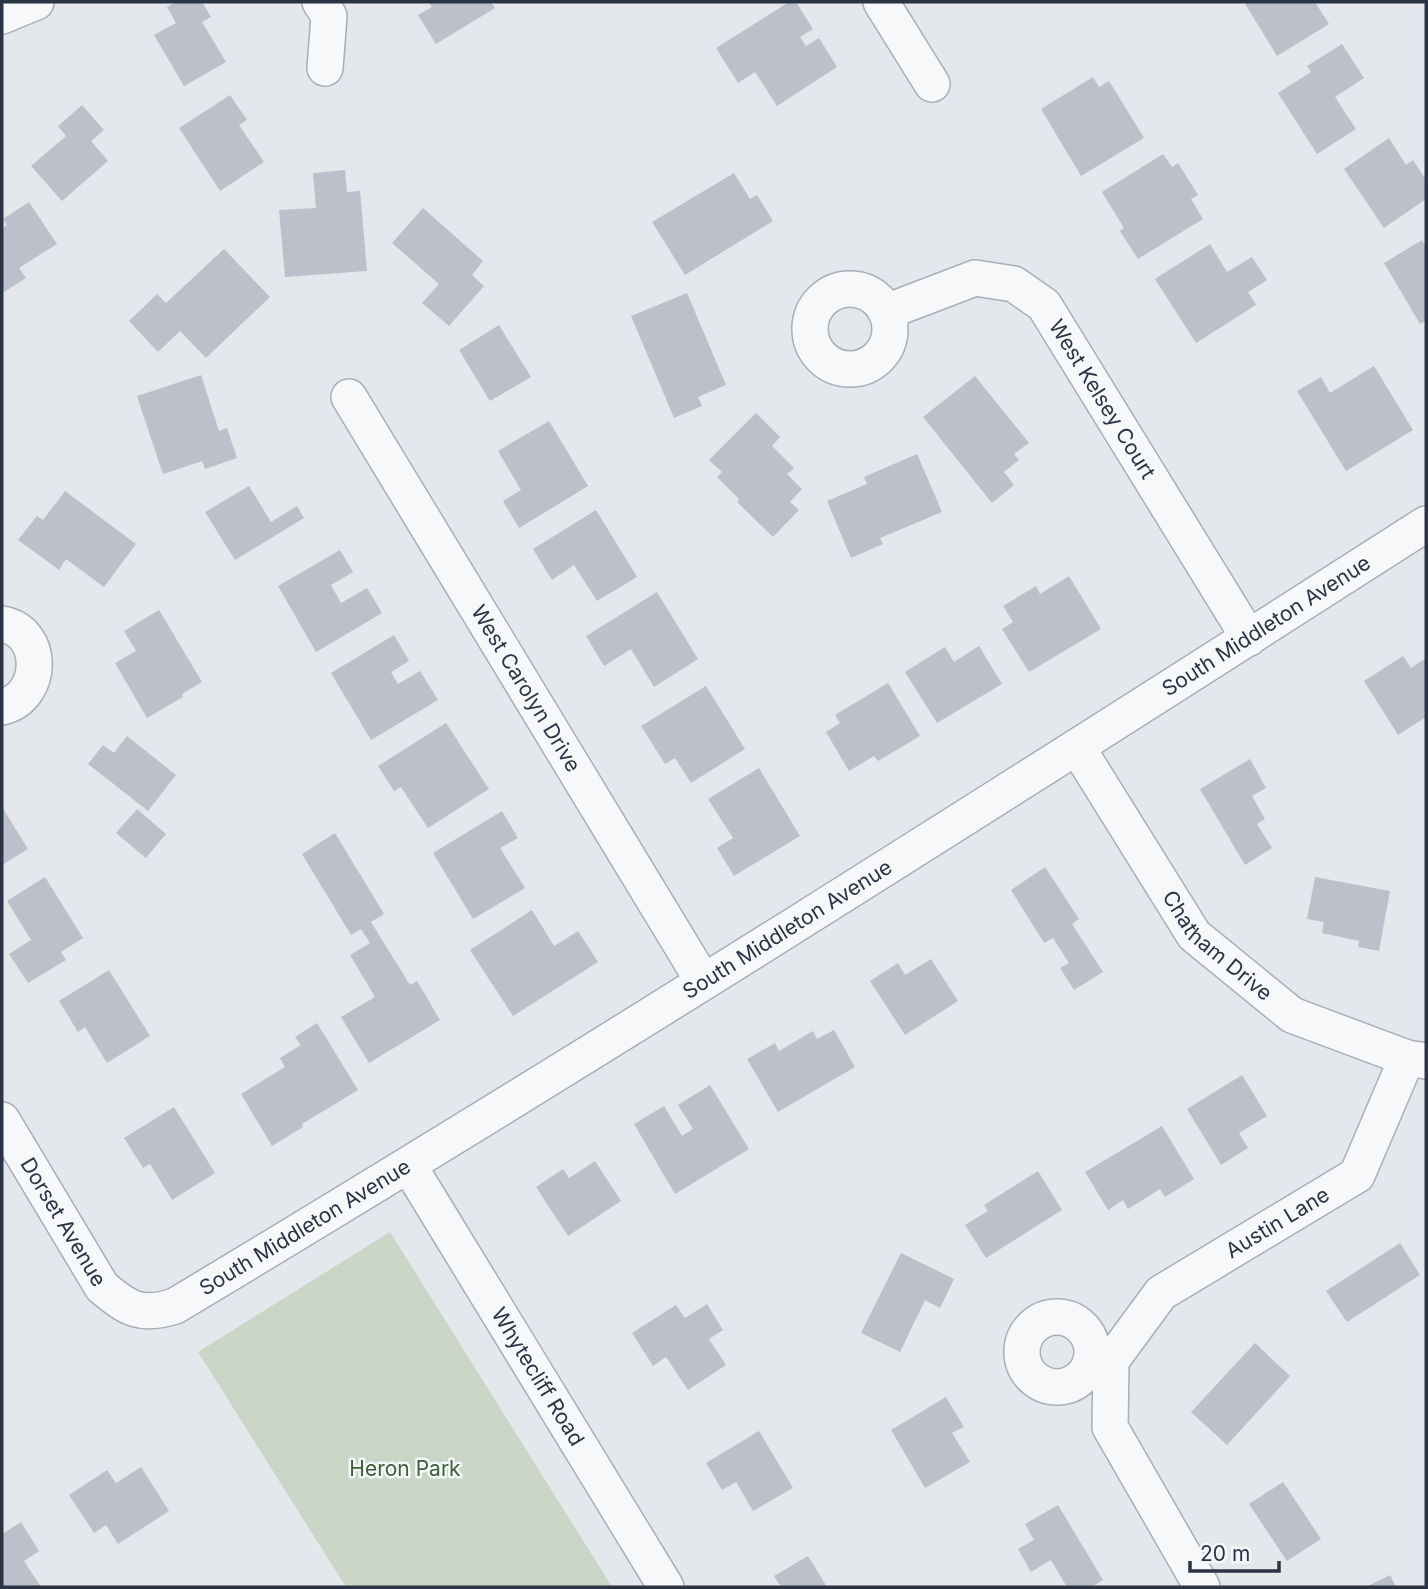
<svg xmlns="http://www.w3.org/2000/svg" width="1428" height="1589" font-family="Inter,sans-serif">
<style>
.green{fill:#c9d6c5}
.building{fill:#bbc0ca}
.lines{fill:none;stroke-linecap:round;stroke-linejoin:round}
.minor-casing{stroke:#a9aeb7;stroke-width:38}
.minor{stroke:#f7f8fa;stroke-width:35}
.labels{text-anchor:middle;stroke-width:5;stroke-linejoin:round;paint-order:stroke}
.street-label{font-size:21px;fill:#2b3445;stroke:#f4f6f9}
.park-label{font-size:21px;fill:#3f6138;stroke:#f4f6f9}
</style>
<rect width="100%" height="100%" fill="#e4e7ec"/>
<path class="green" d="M390,1232L612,1587H346L198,1352Z"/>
<g class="building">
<path d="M176,2H202L211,17L202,22L226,62L184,86L154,35L176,23L167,7Z"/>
<path d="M428,2H491L495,8L436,44L418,15L432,7Z"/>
<path d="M789,2H796L813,29L800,37L806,46L819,38L837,67L777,106L755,72L738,83L716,48Z"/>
<path d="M1244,2H1315L1329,24L1277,56Z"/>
<path d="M1342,44L1364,78L1335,97L1356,129L1317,154L1278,93L1311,72L1307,66Z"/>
<path d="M1093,77L1099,87L1109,81L1144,138L1081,176L1041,109Z"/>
<path d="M230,95L247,120L239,125L264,162L220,191L179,128Z"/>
<path d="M82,105L104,130L91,141L108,161L62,201L31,166L66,136L58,126Z"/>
<path d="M1389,138L1406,165L1413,160L1426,180V199L1384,228L1344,169Z"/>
<path d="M1163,154L1172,167L1178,163L1198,195L1191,199L1203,219L1138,259L1120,231L1124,228L1102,192Z"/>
<path d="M345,170L347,192L360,191L367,271L285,277L279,210L316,208L313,173Z"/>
<path d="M734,173L750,199L757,195L773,221L685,275L652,222Z"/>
<path d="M29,202L57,244L19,268L26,278L4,292L2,289V228L7,225L3,219Z"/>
<path d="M423,208L483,261L472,275L484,286L449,326L422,303L439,284L392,243Z"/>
<path d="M1422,240L1426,247V321L1420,324L1384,263Z"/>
<path d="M1210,244L1227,272L1252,257L1267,280L1248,292L1256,305L1196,343L1155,279Z"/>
<path d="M224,249L270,297L206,358L180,331L158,352L129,321L157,294L166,303Z"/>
<path d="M687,293L726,385L698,397L702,406L674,418L631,316Z"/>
<path d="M499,325L531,377L490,401L459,350Z"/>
<path d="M1374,366L1413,430L1346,471L1297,391L1321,377L1330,393Z"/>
<path d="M201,375L219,431L227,428L237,458L205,469L202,461L163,474L137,396Z"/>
<path d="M975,376L1029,443L1014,454L1019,460L1004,472L1014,485L992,503L923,417Z"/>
<path d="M756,413L780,437L772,446L794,468L787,474L802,489L790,502L799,510L773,537L737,502L739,499L717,477L722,472L709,460Z"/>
<path d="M549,421L588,486L519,528L503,501L521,490L498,451Z"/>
<path d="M917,454L942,512L880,538L883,544L851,558L827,501L867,484L864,477Z"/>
<path d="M249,486L271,522L297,506L304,518L235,560L205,512Z"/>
<path d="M65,491L136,544L104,587L66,559L59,570L18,540L37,516L43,520Z"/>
<path d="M596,510L637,577L597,601L574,565L552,580L533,549Z"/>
<path d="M340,550L353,572L331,585L341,603L367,588L382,613L316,652L278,586Z"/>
<path d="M1069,576L1101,629L1029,672L1002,629L1013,622L1003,606L1036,586L1040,594Z"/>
<path d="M657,592L698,659L654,687L631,649L604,666L586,636Z"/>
<path d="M159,610L202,682L182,694L183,697L147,718L115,663L136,651L124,631Z"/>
<path d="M394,635L409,661L391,672L398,684L420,671L438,700L371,740L331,673Z"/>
<path d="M979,646L1002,684L937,723L905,672L945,647L954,662Z"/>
<path d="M1403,656L1411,668L1426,658V717L1398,735L1364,681Z"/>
<path d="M888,683L920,736L878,761L874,756L849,771L826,732L840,723L835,715Z"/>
<path d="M706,686L745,749L691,783L675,758L665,764L641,726Z"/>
<path d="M446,723L489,789L428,828L401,787L394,791L378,766Z"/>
<path d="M127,736L176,775L148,811L88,764L103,745L114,753Z"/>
<path d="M1250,759L1266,788L1252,796L1265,819L1257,824L1272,848L1245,865L1200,789Z"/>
<path d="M759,768L800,836L734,876L717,848L733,838L708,799Z"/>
<path d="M2,807L28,849L2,865Z"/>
<path d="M137,809L166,834L146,858L116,833Z"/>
<path d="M502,811L518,838L500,848L525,888L473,919L433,853Z"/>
<path d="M335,833L384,914L371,922L410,985L417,981L440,1020L369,1063L341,1017L375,997L350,955L370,943L361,929L351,935L302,854Z"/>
<path d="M1045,867L1079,919L1072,924L1103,972L1074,990L1060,968L1069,963L1053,938L1044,943L1011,890Z"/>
<path d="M45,877L83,938L61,952L66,960L28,983L9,954L31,940L7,901Z"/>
<path d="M1315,877L1390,891L1379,951L1358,947L1359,941L1322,933L1324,922L1307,919Z"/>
<path d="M532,910L554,946L578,931L598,962L513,1016L470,950Z"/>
<path d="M931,959L958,1001L905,1035L870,981L898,963L905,975Z"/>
<path d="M109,970L150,1036L107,1063L85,1027L78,1032L59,1001Z"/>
<path d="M317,1023L358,1090L302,1124L303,1127L272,1146L241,1094L285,1067L280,1058L301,1045L295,1037Z"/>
<path d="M834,1030L855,1067L778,1112L747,1059L775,1043L779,1051L813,1031L817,1039Z"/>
<path d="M1242,1075L1267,1116L1239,1133L1248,1148L1221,1165L1187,1109Z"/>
<path d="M710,1085L749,1149L675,1194L634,1124L664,1106L682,1136L693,1129L678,1105Z"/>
<path d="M174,1107L215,1173L172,1200L150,1164L143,1168L124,1138Z"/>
<path d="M1162,1126L1194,1179L1165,1197L1160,1189L1128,1209L1123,1200L1108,1210L1085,1172Z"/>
<path d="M595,1161L621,1201L568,1236L536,1187L563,1169L569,1178Z"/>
<path d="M1038,1171L1062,1210L986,1258L965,1225L988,1211L984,1205Z"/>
<path d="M1400,1243L1420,1275L1347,1322L1326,1291Z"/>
<path d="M901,1253L954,1279L940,1308L925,1300L900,1352L861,1333Z"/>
<path d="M707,1304L723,1330L709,1339L726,1365L688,1390L666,1357L653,1366L632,1333L676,1305L685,1318Z"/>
<path d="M1255,1343L1290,1376L1227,1445L1191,1412Z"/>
<path d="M946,1397L964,1427L952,1433L970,1462L925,1488L891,1430Z"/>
<path d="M759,1431L793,1488L753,1511L736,1482L722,1490L706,1463Z"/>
<path d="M141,1467L169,1511L118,1544L106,1525L94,1533L69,1495L107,1470L116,1483Z"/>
<path d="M1283,1482L1321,1539L1287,1561L1249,1504Z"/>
<path d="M1058,1505L1103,1580L1092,1587H1067L1051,1560L1031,1572L1018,1549L1034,1540L1025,1524Z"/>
<path d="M21,1522L39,1551L24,1561L41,1587H2V1534Z"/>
<path d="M808,1556L827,1587H781L774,1576Z"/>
<path d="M1390,1575L1396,1587H1366Z"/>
</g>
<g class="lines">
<g class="minor-casing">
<g id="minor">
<path d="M320,2L329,16L325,68"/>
<path d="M881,2L932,84"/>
<path d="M2,16L36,2"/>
<circle cx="850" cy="329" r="40"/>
<path id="s1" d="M886,312L975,278L1014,284L1044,305L1249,638"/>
<path id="s2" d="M349,397L703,981"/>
<path d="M2,624C46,632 44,697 2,707"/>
<path id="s3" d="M1077,747L1194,935L1292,1015L1407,1058L1426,1061"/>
<path id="s4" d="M2,1120L102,1287C128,1309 141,1317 175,1306C597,1053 1012,789 1426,524"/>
<path id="s5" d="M409,1166L666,1587"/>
<circle cx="1057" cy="1352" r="35"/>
<path id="s6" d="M1202,1587L1110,1427L1111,1361L1161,1293L1357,1175L1407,1058"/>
</g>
</g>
<use href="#minor" class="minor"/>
</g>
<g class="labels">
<g class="street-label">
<text dy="7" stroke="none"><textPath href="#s1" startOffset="282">West Kelsey Court</textPath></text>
<text dy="7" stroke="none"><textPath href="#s4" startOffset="1561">South Middleton Avenue</textPath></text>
<text dy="7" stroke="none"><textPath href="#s2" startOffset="341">West Carolyn Drive</textPath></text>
<text dy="7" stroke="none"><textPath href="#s4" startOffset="994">South Middleton Avenue</textPath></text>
<text dy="7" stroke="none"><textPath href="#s3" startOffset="245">Chatham Drive</textPath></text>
<text dy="7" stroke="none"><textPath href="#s4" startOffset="119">Dorset Avenue</textPath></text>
<text dy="7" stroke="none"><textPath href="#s6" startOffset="471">Austin Lane</textPath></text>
<text dy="7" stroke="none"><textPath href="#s4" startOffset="427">South Middleton Avenue</textPath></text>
<text dy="7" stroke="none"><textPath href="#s5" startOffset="247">Whytecliff Road</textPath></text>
</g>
<g class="park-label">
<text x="405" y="1476">Heron Park</text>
</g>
</g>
<rect width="1428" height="1589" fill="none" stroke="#2b3445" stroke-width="7"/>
<path d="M1190 1561v10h89v-10" fill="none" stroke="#2b3445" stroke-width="3.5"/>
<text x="1200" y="1561" font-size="21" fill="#2b3445" stroke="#f4f6f9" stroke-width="5" paint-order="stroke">20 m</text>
</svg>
